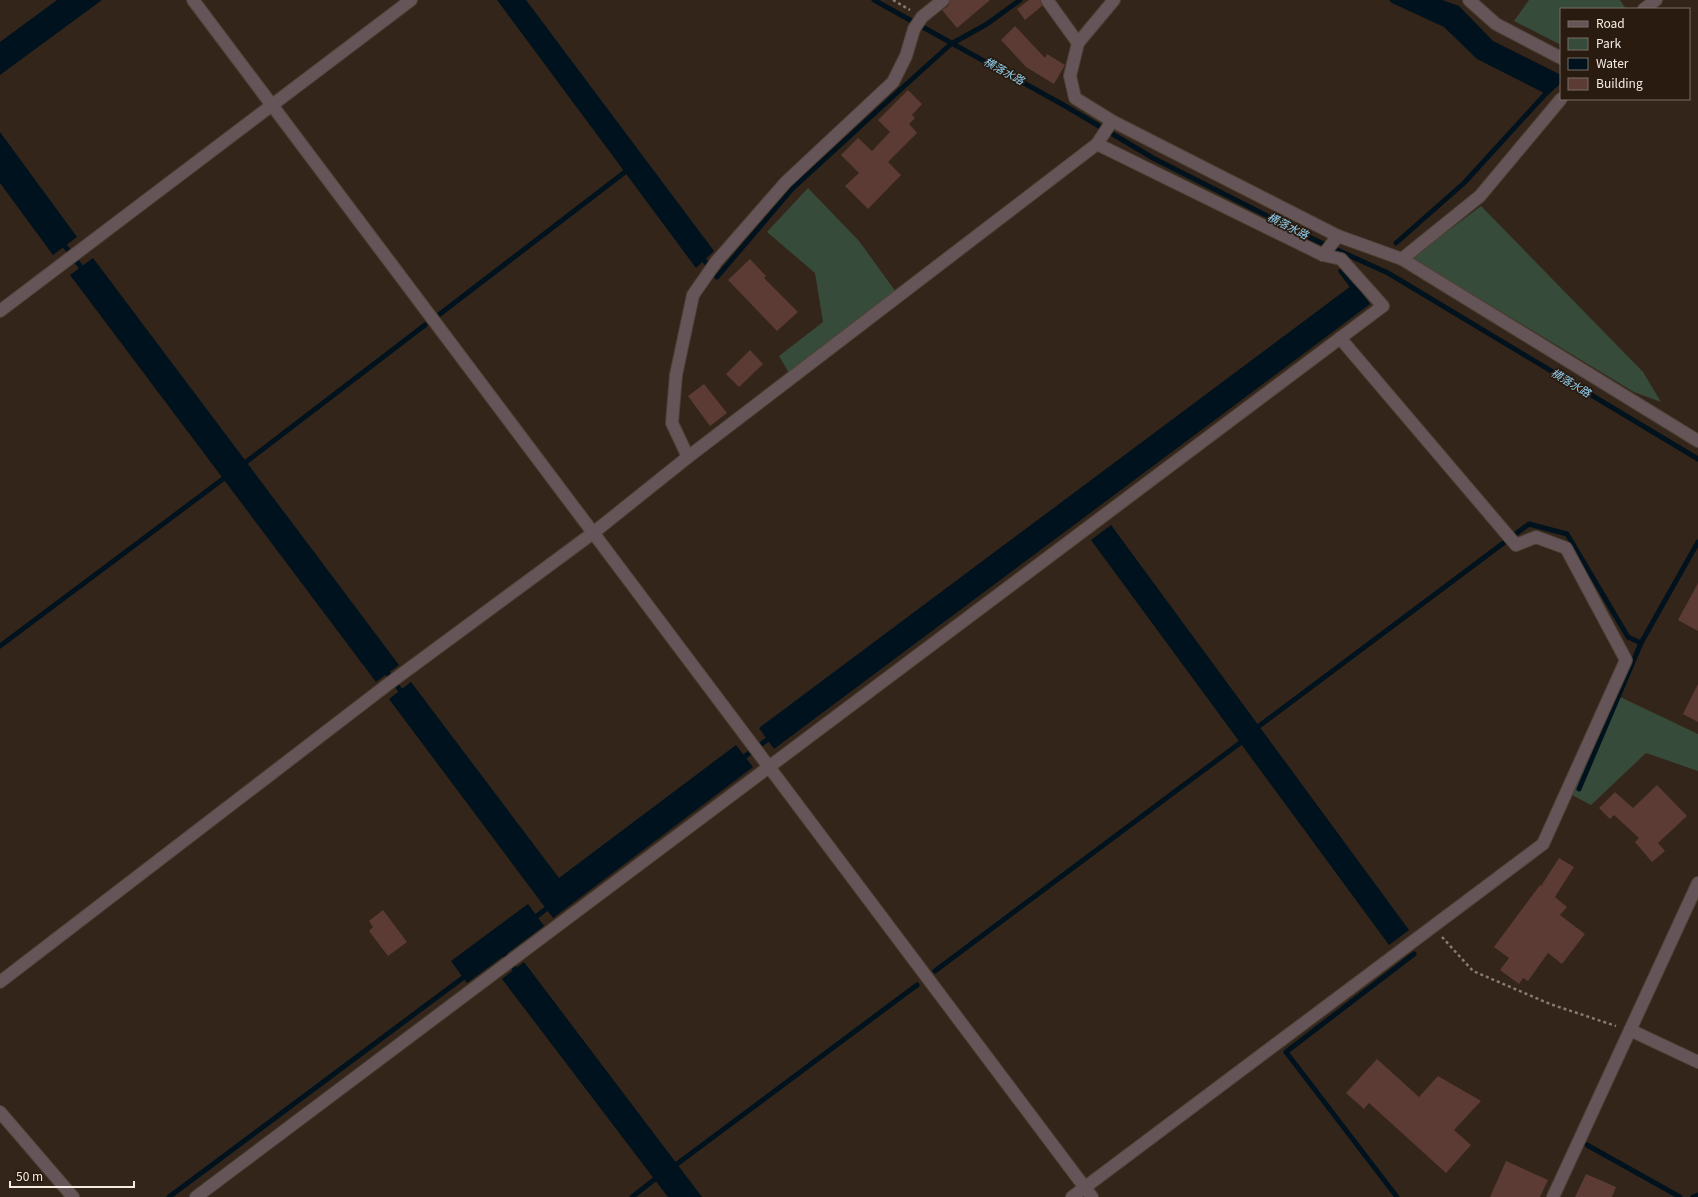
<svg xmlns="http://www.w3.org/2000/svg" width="1698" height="1197" font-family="Georgia,'Noto Sans JP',serif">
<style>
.green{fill:#374b3b}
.water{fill:#00121d}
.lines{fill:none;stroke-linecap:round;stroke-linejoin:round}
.stream{stroke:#00121d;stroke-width:5}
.building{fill:#5b3b33}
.minor-casing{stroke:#4e4135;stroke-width:14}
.path{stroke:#877c71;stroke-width:2.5;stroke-dasharray:3 3;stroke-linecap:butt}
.minor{stroke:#655558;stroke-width:12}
.labels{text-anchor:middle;stroke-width:3.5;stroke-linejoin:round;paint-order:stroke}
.water-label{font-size:11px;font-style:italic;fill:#90ceee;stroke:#291b10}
</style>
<rect width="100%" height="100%" fill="#332519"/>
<g class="green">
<path d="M1529,0H1620L1626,9H1561V45L1514,21Z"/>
<path d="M808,188L859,241L896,292L789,373L779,356L823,322L815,273L767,232Z"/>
<path d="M1481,206L1643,372L1661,402L1634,392L1412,258Z"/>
<path d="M1616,695L1698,734V771L1646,753L1591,805L1572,795Z"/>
</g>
<g class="water">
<path d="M57,0H102L0,75V42Z"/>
<path d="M497,0H526L714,251L696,268Z"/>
<path d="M1389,0H1442L1459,6L1493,41L1561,75V83L1548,95L1477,59L1444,27L1392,3Z"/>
<path d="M0,132L77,237L53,255L0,183Z"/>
<path d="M93,258L399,665L376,682L70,275Z"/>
<path d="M1355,283L1370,304L774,749L759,728Z"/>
<path d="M1111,525L1409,930L1389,945L1091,540Z"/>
<path d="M411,682L559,878L736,745L753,767L553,918L389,699Z"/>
<path d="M528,904L544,926L467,983L451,961Z"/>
<path d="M524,962L677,1164L702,1197H668L655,1180L502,979Z"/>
</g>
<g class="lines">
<g class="stream">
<path d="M874,0L1067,107L1153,158L1313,239L1388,273L1698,459"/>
<path d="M61,241L84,271"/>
<path d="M1396,243L1464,183L1549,90"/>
<path d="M701,256L717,277L792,189L901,89L951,44L987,24L1020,0"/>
<path d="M1341,271L1352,286"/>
<path d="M440,314L625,172"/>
<path d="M246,462L425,325"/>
<path d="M0,646L223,479"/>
<path d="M384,668L403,694"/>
<path d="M1259,726L1529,524L1567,534L1628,637L1641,643L1698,542"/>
<path d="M740,760L772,736"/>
<path d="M1579,789L1641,643"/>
<path d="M532,920L551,905"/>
<path d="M500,951L505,955L518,974"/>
<path d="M935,971L1240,743"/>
<path d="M1587,1145L1680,1197"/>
<path d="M677,1164L917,985"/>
<path d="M169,1197L468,974"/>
<path d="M632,1197L659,1176"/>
<path d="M1397,1197L1286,1052L1414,954"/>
<path d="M1693,1197L1698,1195"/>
</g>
</g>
<g class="building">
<path d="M950,0H990L957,28L942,10L948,6Z"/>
<path d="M1029,0H1040L1042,6L1025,20L1017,9Z"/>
<path d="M1015,26L1045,58L1047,54L1065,65L1054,84L1026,67L1001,40Z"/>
<path d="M908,90L922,104L912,115L915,118L909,124L917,133L888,162L901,175L868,209L845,186L859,173L841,155L858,138L872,151L890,132L878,120Z"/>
<path d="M750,259L766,276L764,278L798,312L777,331L728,280Z"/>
<path d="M750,350L763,364L739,387L726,374Z"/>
<path d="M704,384L727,413L710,426L688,396Z"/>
<path d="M1698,583V631L1678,620Z"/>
<path d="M1698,684V722L1683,714Z"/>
<path d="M1657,785L1687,816L1658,843L1665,851L1652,862L1635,842L1639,838L1614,815L1610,819L1599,808L1615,792L1633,808Z"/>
<path d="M1559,858L1574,867L1555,897L1567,907L1560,915L1585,934L1562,964L1548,953L1528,981L1523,978L1519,984L1500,970L1509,958L1494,947L1540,885L1541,886Z"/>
<path d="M383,910L407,942L388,956L369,931L373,927L369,921Z"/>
<path d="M1377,1059L1419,1097L1438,1076L1481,1101L1454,1130L1471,1145L1446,1173L1369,1103L1364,1109L1346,1093Z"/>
<path d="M1506,1161L1548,1180L1540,1197H1490Z"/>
<path d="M1586,1174L1616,1187L1612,1197H1575Z"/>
</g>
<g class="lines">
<g class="minor-casing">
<g id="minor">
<path d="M193,0L1092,1197"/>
<path d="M1047,0L1078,43"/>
<path d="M1114,0L1078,43L1070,76L1075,98L1112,121L1338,236L1402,259L1698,441"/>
<path d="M1469,0L1496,24L1561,58"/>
<path d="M1644,9L1656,0"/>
<path d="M1323,255L1338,236"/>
<path d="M1402,259L1480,196L1561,99"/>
<path d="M0,311L411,0"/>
<path d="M688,457L672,423L676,375L693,295L716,262L786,182L893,82L906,56L914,29L922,17L943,0"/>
<path d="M0,982L387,685L593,533L688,457L1097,144L1112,121"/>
<path d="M1630,1030L1698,1062"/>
<path d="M0,1112L73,1197"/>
<path d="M196,1197L1383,306L1341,259L1323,255L1097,144"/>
<path d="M1072,1197L1543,844L1626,660L1566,548L1536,537L1516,545L1340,338"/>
<path d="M1553,1197L1698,883"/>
</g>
</g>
<g class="path">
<path d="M893,0L910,10"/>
<path d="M1442,937L1473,971L1550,1004L1616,1026"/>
</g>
<use href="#minor" class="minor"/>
</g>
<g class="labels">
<g class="water-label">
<text transform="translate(1004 71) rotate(29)" y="4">横落水路</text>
<text transform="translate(1288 226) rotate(27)" y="4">横落水路</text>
<text transform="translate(1571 383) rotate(31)" y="4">横落水路</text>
</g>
</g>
<rect x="1560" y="8" width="130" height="92" fill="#291b10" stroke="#7b6f65"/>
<rect x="1568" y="21" width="20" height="6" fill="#655558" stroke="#7b6f65"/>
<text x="1596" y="28" font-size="12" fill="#f5ece4">Road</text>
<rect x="1568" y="38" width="20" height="12" fill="#374b3b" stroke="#7b6f65"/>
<text x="1596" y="48" font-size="12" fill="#f5ece4">Park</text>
<rect x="1568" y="58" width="20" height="12" fill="#00121d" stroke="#7b6f65"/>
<text x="1596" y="68" font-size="12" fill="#f5ece4">Water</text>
<rect x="1568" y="78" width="20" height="12" fill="#5b3b33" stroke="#7b6f65"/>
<text x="1596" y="88" font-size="12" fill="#f5ece4">Building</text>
<path d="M10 1181v6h124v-6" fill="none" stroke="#f5ece4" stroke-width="2"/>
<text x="16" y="1181" font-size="12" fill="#f5ece4" stroke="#291b10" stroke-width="3" paint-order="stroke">50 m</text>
</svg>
